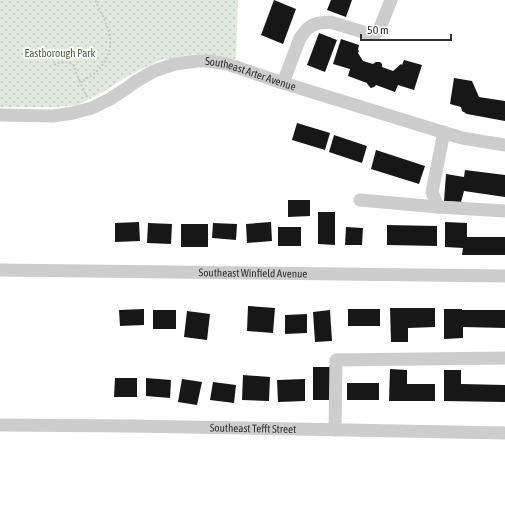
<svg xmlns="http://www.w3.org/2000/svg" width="505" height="527" font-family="'Asap Condensed',sans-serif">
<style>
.park{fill:url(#park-dots)}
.building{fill:#171717}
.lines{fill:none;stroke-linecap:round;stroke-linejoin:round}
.path{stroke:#c7c7c7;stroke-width:2;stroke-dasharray:2 2;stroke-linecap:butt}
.minor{stroke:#cdcdcd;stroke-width:13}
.labels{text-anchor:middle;stroke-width:4;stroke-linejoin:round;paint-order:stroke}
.park-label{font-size:11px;fill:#4e6742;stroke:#fff}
.street-label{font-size:11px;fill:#303030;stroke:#fff}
</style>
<defs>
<pattern id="park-dots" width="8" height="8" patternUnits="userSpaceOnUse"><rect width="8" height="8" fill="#e1e8dd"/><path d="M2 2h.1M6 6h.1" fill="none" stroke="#c1c7be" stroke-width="1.8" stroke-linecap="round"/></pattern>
</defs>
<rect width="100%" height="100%" fill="#fff"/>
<path class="park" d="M0,0H238L236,59L194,54L158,61L126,77L103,92L78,105L56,107H0Z"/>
<g class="building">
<path d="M274,0L296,9L283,44L261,35Z"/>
<path d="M331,0H352L346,17L327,10Z"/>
<path d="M319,33L337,40L325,72L307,65Z"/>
<path d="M341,39L359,45L358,50L359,51L358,53L363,61L373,64L376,62H380L382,64V67L393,71L401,64L402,65L404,60L422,65L414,90L398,85L395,92L376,85L374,87L371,88L368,85L367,83L348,76L350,69L333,64Z"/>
<path d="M454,78L472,81L479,97L505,101V121L467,114L462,111L461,107L450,104Z"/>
<path d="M297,123L330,133L325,150L292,140Z"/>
<path d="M334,135L367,146L362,163L329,152Z"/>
<path d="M376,150L425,166L419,184L371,169Z"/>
<path d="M465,170L505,175V197L464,191L461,202L444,201L446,174L464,177Z"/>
<path d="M288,200H310V216L288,217Z"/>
<path d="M318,212H335V245L318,244Z"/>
<path d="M139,222L140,241L115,242V223Z"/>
<path d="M271,222L272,241L247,243L246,224Z"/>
<path d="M445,222L467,223V237H505V255H462L463,248L445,247Z"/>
<path d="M148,223L172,224L171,244L147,243Z"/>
<path d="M213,223L237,224L236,240L212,238Z"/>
<rect x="181" y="224" width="27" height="23"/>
<path d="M387,225L437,226V246L387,245Z"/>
<rect x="278" y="227" width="23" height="19"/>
<path d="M346,227L363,228L362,245H345Z"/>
<path d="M248,306L275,308L273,333L247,331Z"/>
<path d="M390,308H435V327L408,328V342H391Z"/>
<path d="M144,309V325L120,326L119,310Z"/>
<rect x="348" y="309" width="32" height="17"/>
<path d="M444,309H462V310H505V328L463,327V338L444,339Z"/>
<rect x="153" y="310" width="23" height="19"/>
<path d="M330,310L332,341L315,342L313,312Z"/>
<path d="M187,311L210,314L207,340L184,337Z"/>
<path d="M307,314V333L285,334V315Z"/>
<rect x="313" y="367" width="17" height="33"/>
<path d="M390,369L407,370V384H435V401H389Z"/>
<path d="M444,370H461V384L505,385V402L444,401Z"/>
<path d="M243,375L270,377L269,401L242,400Z"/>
<path d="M115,378H137V397H114Z"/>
<path d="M146,378L171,380L170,398L146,396Z"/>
<path d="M182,379L202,382L197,405L178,402Z"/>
<path d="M305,379V401L278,402L277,380Z"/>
<path d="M213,382L236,385L234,403L210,400Z"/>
<rect x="347" y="383" width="32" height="17"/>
</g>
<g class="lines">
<g class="path">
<path d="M54,65C61,61 66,62 73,64L80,82"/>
<path d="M87,97L80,82C102,73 116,52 108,29C105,19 99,9 95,0"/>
</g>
<g class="minor">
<path d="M283,83L300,38L307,29L313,25L319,23L330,22L370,34L376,33L381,25L391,0"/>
<path id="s1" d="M0,115L53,116L73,113L92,108L110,99L127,88L135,82L154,71L175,64L197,61H208L227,64L283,83L462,138L505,145"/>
<path d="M444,132L432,192L438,207L505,211"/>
<path d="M360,200L438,207"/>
<path id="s2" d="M0,270L505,276"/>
<path id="s3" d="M0,425L129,426L505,433"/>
<path d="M335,430L336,360L505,358"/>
</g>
</g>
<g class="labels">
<g class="park-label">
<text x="60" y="57">Eastborough Park</text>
</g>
<g class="street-label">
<text dy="4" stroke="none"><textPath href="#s1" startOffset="265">Southeast Arter Avenue</textPath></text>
<text dy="4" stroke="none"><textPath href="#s2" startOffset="253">Southeast Winfield Avenue</textPath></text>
<text dy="4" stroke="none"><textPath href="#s3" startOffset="253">Southeast Tefft Street</textPath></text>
</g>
</g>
<path d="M361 34v6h90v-6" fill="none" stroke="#303030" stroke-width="2"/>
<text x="367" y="34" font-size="12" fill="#303030" stroke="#ffffff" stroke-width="3" paint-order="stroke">50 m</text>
</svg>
